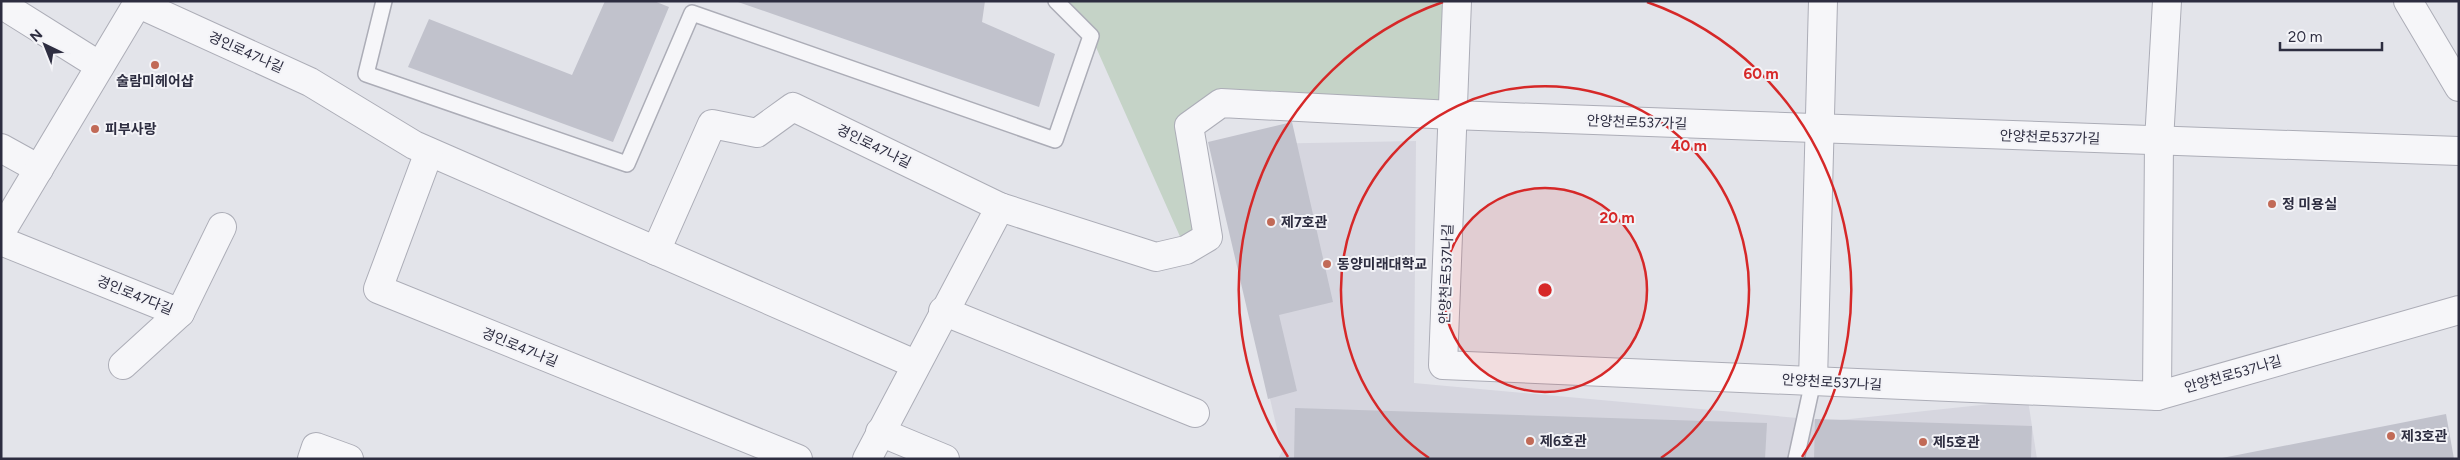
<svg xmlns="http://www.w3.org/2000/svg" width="2460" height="460" font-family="Figtree,'Noto Sans KR',sans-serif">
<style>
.built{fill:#d6d6df}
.green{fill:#c5d3c7}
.building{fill:#c1c2cc}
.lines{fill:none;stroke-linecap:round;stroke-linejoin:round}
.service-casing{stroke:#acadb7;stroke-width:18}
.minor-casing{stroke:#acadb7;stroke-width:30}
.service{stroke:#f6f6f9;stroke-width:15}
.minor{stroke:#f6f6f9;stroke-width:28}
.ring{fill:none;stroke:#d62828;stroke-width:2.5}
.poi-dot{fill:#c16a57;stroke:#f3f3f7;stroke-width:2}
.labels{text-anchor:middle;stroke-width:4;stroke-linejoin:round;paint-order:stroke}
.street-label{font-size:14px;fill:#2d2d40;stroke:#f3f3f7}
.poi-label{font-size:14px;font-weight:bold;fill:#2d2d40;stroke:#f3f3f7;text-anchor:start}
.centre{fill:#d62828;stroke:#f3f3f7;stroke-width:2.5}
.ring-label{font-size:15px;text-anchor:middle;font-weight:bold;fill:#d62828;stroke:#f3f3f7;stroke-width:4;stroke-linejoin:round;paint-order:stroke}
</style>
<rect width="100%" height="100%" fill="#e3e4ea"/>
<path class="built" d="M1416,141L1414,383L1831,421L2028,400L2037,459H1278L1282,451L1212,145Z"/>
<path class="green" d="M1056,1H1457L1452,115L1221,103L1189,126L1208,237L1186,250L1091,36Z"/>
<g class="building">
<path d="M605,1H654L669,7L613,142L408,67L429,19L572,75Z"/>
<path d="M985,1L982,22L1055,54L1039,107L738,2Z"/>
<path d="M1292,122L1333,302L1279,315L1297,391L1268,399L1208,142Z"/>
<path d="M1295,408L1767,423L1765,459H1294Z"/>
<path d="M2446,414L2454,459H2222V458Z"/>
<path d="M1815,419L2032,426L2031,459H1814Z"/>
</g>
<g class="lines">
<g class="service-casing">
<g id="service">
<path d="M384,1L366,74L627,164L692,13L1055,140L1091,36L1056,1"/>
<path d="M1796,459L1813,381"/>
</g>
</g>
<g class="minor-casing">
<g id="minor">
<path d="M1457,1L1443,365L2157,396L2459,310"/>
<path d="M2408,1L2459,87"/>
<path d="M137,3L310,82L414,145L915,364"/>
<path d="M1,4L100,66"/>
<path d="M1,148L39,169"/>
<path d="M429,152L378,289L798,459"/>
<path d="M1,232L139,1"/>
<path d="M1,241L180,313"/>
<path d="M656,251L712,124L757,133L793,107L1000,207L1156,257L1186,250L1208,237L1189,126L1221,103L1452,115L2459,151"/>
<path d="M943,311L1195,413"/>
<path d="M123,365L180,313L222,227"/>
<path d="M1813,381L1823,1"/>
<path d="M2157,396L2159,141L2167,1"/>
<path d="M880,432L945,459"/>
<path d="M312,459L316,447L349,459"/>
<path d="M867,459L1000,207"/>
</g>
</g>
<use href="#service" class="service"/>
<use href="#minor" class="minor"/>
</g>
<circle cx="1545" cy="290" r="102" fill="#d62828" fill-opacity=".12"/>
<g class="ring">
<circle cx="1545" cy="290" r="102"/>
<path d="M1429 458A204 204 0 1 1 1661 458"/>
<path d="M1288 457A306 306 0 0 1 1443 2M1647 2A306 306 0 0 1 1802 457"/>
</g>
<g class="poi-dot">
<circle cx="155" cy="65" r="5"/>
<circle cx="95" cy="129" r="5"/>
<circle cx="2272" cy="204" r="5"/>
<circle cx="1271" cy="222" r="5"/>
<circle cx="1327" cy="264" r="5"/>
<circle cx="2391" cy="436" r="5"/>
<circle cx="1530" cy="441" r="5"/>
<circle cx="1923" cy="442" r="5"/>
</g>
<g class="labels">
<g class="street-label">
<text transform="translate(246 52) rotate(24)" y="5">경인로47나길</text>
<text transform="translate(1637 122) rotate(2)" y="5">안양천로537가길</text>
<text transform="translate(2050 137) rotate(2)" y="5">안양천로537가길</text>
<text transform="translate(874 146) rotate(26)" y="5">경인로47나길</text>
<text transform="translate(1446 274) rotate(-88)" y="5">안양천로537나길</text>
<text transform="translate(135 295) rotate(22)" y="5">경인로47다길</text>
<text transform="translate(520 347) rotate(22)" y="5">경인로47나길</text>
<text transform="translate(2233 374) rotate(-16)" y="5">안양천로537나길</text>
<text transform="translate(1832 382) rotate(3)" y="5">안양천로537나길</text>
</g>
<g class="poi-label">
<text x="155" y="86" text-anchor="middle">술람미헤어샵</text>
<text x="105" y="134">피부사랑</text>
<text x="2282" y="209">정 미용실</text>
<text x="1281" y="227">제7호관</text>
<text x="1337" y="269">동양미래대학교</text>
<text x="2401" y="441">제3호관</text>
<text x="1540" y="446">제6호관</text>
<text x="1933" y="447">제5호관</text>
</g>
</g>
<circle cx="1545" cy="290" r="8" class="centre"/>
<g class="ring-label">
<text x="1761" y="79">60 m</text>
<text x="1689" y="151">40 m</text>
<text x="1617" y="223">20 m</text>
</g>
<rect width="2460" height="460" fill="none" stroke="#2d2d40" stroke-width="5"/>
<g transform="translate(45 45) rotate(317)" stroke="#f3f3f7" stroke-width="4" paint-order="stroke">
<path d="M0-4L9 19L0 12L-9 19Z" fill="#2d2d40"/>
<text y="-8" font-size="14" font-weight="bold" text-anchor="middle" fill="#2d2d40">N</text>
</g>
<path d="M2280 42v8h102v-8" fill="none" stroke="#2d2d40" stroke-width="2.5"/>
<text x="2288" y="42" font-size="15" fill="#2d2d40" stroke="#f3f3f7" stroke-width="4" paint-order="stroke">20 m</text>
</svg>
